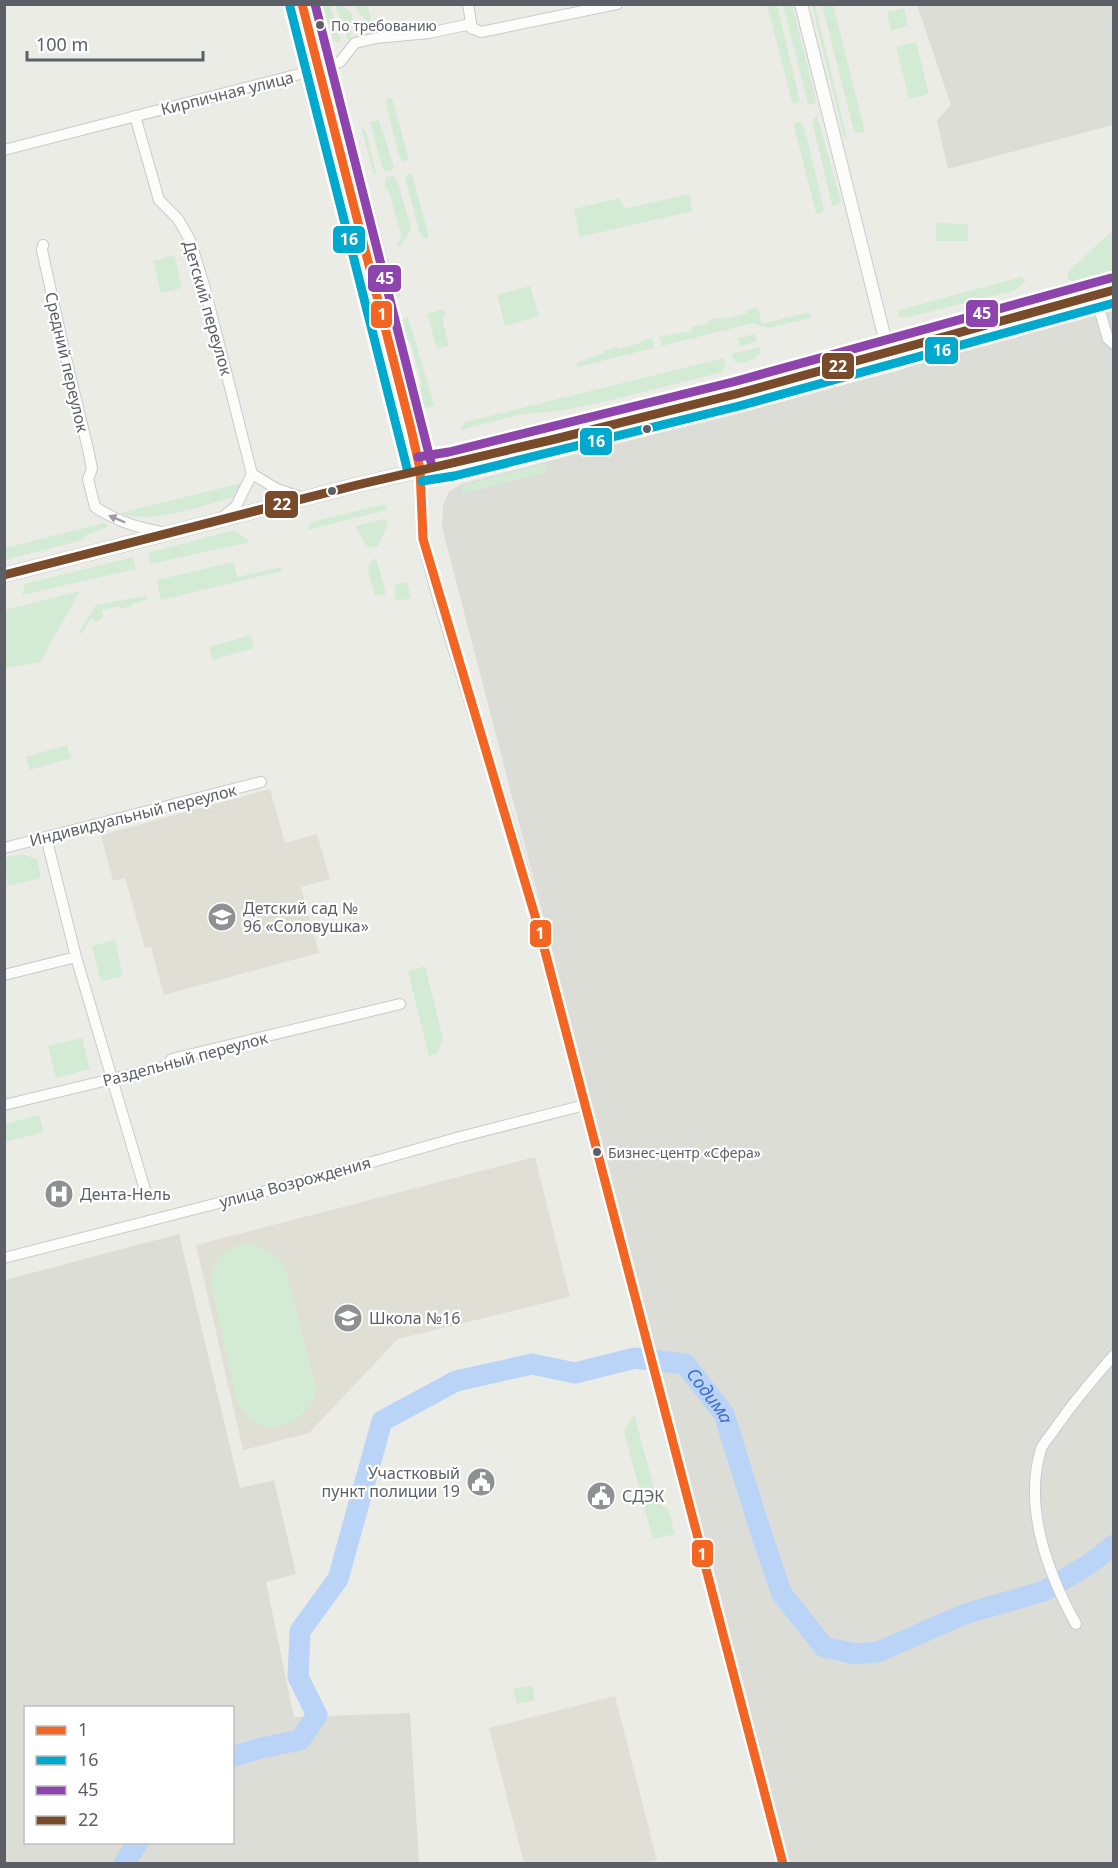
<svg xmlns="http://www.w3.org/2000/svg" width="1118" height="1868" font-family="'Noto Sans',sans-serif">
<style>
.industrial{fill:#ddddd8;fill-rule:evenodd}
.education{fill:#e0dfd6}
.green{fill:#d3ead5}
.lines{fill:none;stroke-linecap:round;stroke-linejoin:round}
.river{stroke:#bad4f8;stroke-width:21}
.minor-casing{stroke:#c9cac9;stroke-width:12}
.tertiary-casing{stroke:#c9cac9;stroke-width:14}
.secondary-casing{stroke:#c8c8c8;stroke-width:16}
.minor{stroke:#fcfcfb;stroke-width:10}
.tertiary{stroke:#fcfcfb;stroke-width:12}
.secondary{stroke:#fcfcfb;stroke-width:15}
.bus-1-casing{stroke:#fff;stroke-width:14}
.bus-2-casing{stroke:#fff;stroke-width:14}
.bus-3-casing{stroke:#fff;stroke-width:14}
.bus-4-casing{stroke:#fff;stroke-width:14}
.bus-1{stroke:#f26522;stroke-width:9}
.bus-2{stroke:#00a9ce;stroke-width:9}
.bus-3{stroke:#8e44ad;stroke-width:9}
.bus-4{stroke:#7a4b2a;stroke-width:9}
.oneway{fill:#9c9ea1}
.bus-dot{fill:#5c5f65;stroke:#fff;stroke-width:2}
.labels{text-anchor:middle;stroke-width:4.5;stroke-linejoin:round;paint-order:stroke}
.bus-label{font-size:14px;fill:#5c5f65;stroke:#fff;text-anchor:start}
.street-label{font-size:16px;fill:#5c5f65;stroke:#fff}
.poi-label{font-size:16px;fill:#5c5f65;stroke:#fff;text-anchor:start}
.water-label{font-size:18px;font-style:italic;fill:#406ec9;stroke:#fff}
.line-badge{stroke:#fff;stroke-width:2}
.badge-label{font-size:16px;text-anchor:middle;font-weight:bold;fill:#fff}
</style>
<rect width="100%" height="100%" fill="#ecece7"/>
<g class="industrial">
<path d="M917,5H1113V125L948,169L937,121L951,105Z"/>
<path d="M1113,309V1863L790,1864L445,539L442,527L443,505L449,492L461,484L901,370L941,353Z"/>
<path d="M179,1234L240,1488L274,1480L296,1574L266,1582L294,1717L410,1713L419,1863H5V1280ZM26,1708H232V1842H26Z"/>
</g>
<g class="education">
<path d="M270,789L285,843L317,834L330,879L301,887L319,953L164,995L151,947L145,948L125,878L113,881L101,835Z"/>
<path d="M535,1157L570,1297L398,1339L309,1433L243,1450L196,1245Z"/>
<path d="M615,1696L657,1860L644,1864L524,1863L489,1728Z"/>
</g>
<g class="green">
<path d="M314,5H330L341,39L339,42L334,41L325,14Z"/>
<path d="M335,5H342L352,13L351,39L348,40Z"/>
<path d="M356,5H367L373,27L356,10Z"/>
<path d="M767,5H777L800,101L796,104L792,102Z"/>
<path d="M783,5H792L816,100L813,105L808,104Z"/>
<path d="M812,5H815L847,139L844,138Z"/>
<path d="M822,5H833L865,132L857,133L854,131Z"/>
<path d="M904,8L908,26L891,30L887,12Z"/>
<path d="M916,42L929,94L909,99L896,47Z"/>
<path d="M389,98H392L408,156L407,161L404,162L399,156L386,104L387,99Z"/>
<path d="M817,116L841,201L840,203L834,206L832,205L812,120Z"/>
<path d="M347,117C354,124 362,161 359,170L356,169L342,119Z"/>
<path d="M379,120L394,167L392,171H387L382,167L371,126L370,122Z"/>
<path d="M801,121L804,127L824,209L822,213H816L794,126L795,123Z"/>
<path d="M361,127L366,131L376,174H374Z"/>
<path d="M408,173L412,175L428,233V238L425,239L420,234L405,178Z"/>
<path d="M393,176L397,180L411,228L401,246L395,247L402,238L388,189L385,190V177Z"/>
<path d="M366,194L370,195L373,202L387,255L400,286V296L396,299L390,296L363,196Z"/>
<path d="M689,194L693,211L580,237L574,209L619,198L624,209Z"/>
<path d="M936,223L968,224V241H936Z"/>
<path d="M1113,230V271L1074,281L1069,280L1067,274L1070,270Z"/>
<path d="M174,255L182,288L161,293L153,261Z"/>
<path d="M1021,277L1026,281L1013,291L905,318L898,316L899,310Z"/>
<path d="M530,286L539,316L505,326L497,295Z"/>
<path d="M758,307L762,324L809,312L811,318L768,328L754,323L662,346L659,337L692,331V327L709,323V320L723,317L725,319L747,313L746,310Z"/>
<path d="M444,309L445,317L442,318L449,346L437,349L427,314Z"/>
<path d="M408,317L434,405L420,411L416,410L413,394L422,385L410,341L400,340L396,323Z"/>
<path d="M755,334L757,341L740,346L738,338Z"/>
<path d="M652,338L654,348L578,367L576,363L587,360V358L604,353L603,351L618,347L619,349L641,343V341Z"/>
<path d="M760,347L761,353C755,360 743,365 734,361L732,354Z"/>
<path d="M724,358L726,365L721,372L707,376L599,403L559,411L523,414L460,430L465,422Z"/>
<path d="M544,464L546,465L547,472L465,493L462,492V486Z"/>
<path d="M242,483L234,497L231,498C198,506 153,525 120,513Z"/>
<path d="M385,504L387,510L307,530L312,522Z"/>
<path d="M384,519L388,524L378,546L370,548L366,545L355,526Z"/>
<path d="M104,523L107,525L106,528L89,534L82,540L5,560V548Z"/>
<path d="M234,530L250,542L150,564L148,553Z"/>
<path d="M133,557L136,569L22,595L25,584Z"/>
<path d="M376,558L386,594L375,596L368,571L369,562Z"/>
<path d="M233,562L237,577L281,567L282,571L161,600L157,580Z"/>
<path d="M407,582L411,598L396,601L394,591L396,590L395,585Z"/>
<path d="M80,591L40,662L5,668V610Z"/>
<path d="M146,596L147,600L132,604V606L121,609L120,606L102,610L103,618L96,622L91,618L81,634L79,632L96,605Z"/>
<path d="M251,635L254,648L213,660L209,647Z"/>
<path d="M67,745L71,758L30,770L26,757Z"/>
<path d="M21,854L37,859L41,878L8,886L5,870V858Z"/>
<path d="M115,940L123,976L101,981L92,946Z"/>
<path d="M425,966L443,1039L437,1054L429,1056L408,971Z"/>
<path d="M82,1038L90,1069L56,1078L48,1046Z"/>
<path d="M39,1115L44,1132L5,1142V1124Z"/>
<path d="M251,1243L270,1251L285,1266L316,1388C315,1392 314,1398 312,1402C301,1424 273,1434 252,1420C247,1416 243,1410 238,1406L210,1281C215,1256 226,1246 251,1243Z"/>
<path d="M635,1414L637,1425L658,1503L668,1509L675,1534L653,1539L624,1432L627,1425Z"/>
<path d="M532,1685L535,1700L517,1704L513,1689Z"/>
</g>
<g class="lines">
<g class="river">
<path id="s1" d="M232,1757L261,1748L300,1740L317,1715L298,1677L300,1631L338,1579L382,1421L456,1381L532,1364L575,1373L635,1358L685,1364L724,1414L762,1536L782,1594L824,1647L856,1654L878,1652L965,1614L1044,1591L1088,1565L1114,1545"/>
<path d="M124,1864L138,1842"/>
</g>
<g class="minor-casing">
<g id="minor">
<path d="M468,4L472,29"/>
<path d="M135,116L159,200L178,219L190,240L204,285L252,474L236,506L222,518"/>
<path d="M4,150L319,69L340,62L355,43L376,38L429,33L466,25L481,32L617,4"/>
<path d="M43,245L42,250L64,350L88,449L92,469L88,479L95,507C116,521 137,528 162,532"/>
<path d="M1095,294L1108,339L1114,344"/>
<path d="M252,474L277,489L303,498"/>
<path d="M46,837L76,957L145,1190"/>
<path d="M4,848L261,782"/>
<path d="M4,975L76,957"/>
<path d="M4,1105L166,1066L172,1059L400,1004"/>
<path d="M4,1258L320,1177L456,1138L585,1105"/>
<path d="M1076,1624C1048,1574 1023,1507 1041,1449C1044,1442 1050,1436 1054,1430C1072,1404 1093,1379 1114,1355"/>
</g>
</g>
<g class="tertiary-casing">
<g id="tertiary">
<path d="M801,4L888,351"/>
<path d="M420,469L423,539L439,598L515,846L541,936L783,1864"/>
</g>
</g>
<g class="secondary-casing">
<g id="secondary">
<path d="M302,4L382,315L420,469"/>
<path d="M4,575L357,485L551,440L736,394L1114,290"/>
</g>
</g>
<use href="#minor" class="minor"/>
<use href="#tertiary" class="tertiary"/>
<use href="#secondary" class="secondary"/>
<g class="bus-1-casing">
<path id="bus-1" d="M302,4L411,429L420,469L423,539L541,936L783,1864"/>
</g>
<g class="bus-2-casing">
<g id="bus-2">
<path d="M290,7L408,472"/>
<path d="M422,481L454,476L739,406L1114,303"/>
</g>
</g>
<g class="bus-3-casing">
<g id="bus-3">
<path d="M315,4L432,466"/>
<path d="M418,457L449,452L733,382L1111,278"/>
</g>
</g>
<g class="bus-4-casing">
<path id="bus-4" d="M4,575L357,485L551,440L736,394L1114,290"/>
</g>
<use href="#bus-1" class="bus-1"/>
<use href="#bus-2" class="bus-2"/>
<use href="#bus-3" class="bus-3"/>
<use href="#bus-4" class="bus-4"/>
</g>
<defs><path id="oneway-solid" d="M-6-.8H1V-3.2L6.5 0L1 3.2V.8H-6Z" transform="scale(1.5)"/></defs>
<use class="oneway" href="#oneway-solid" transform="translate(117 519) rotate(-157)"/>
<defs>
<g id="school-disc" transform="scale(1.5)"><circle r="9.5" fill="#8e9092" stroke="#fff"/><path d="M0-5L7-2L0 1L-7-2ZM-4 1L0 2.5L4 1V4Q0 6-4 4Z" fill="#fff"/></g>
<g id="hospital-disc" transform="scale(1.5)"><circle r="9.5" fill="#8e9092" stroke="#fff"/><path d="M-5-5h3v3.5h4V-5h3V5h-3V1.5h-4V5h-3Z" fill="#fff"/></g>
<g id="civic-disc" transform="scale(1.5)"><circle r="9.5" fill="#8e9092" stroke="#fff"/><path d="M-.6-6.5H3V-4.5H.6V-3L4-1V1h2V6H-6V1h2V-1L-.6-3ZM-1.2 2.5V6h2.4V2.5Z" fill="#fff"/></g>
</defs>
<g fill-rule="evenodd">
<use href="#school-disc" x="222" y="917"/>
<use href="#hospital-disc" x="59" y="1194"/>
<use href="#school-disc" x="348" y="1318"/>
<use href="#civic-disc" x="481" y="1482"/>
<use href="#civic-disc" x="601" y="1496"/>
</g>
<g class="bus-dot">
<circle cx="320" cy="25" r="5"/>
<circle cx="647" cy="429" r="5"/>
<circle cx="332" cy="491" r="5"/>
<circle cx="597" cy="1152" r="5"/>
</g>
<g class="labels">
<g class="bus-label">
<text x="331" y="31">По требованию</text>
<text x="608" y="1158">Бизнес-центр «Сфера»</text>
</g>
<g class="street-label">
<text transform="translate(227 93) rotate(-14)" y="6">Кирпичная улица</text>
<text transform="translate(208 308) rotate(74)" y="6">Детский переулок</text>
<text transform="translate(67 362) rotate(77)" y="6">Средний переулок</text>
<text transform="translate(133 815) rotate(-14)" y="6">Индивидуальный переулок</text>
<text transform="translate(185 1059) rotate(-15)" y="6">Раздельный переулок</text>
<text transform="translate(295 1182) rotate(-15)" y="6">улица Возрождения</text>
</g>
<g class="poi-label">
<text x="243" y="914">Детский сад №<tspan x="243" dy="18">96 «Соловушка»</tspan></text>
<text x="80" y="1200">Дента-Нель</text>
<text x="369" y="1324">Школа №16</text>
<text x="460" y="1479" text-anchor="end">Участковый<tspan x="460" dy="18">пункт полиции 19</tspan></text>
<text x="622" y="1502">СДЭК</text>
</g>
<g class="water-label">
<text dy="6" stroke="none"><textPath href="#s1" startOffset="776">Содима</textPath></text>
</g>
</g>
<g class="line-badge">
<rect x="332" y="225" width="34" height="29" rx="6" fill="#00a9ce"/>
<rect x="367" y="264" width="35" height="29" rx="6" fill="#8e44ad"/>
<rect x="965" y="299" width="34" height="29" rx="6" fill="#8e44ad"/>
<rect x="370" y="300" width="23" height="29" rx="6" fill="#f26522"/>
<rect x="924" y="336" width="35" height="29" rx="6" fill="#00a9ce"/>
<rect x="821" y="352" width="34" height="28" rx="6" fill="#7a4b2a"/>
<rect x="579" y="427" width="34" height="29" rx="6" fill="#00a9ce"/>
<rect x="264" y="490" width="35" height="29" rx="6" fill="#7a4b2a"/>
<rect x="529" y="919" width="23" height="29" rx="6" fill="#f26522"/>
<rect x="691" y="1539" width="23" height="29" rx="6" fill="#f26522"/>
</g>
<g class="badge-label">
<text x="349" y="245">16</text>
<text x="385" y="284">45</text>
<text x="982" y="319">45</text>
<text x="382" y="320">1</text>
<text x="942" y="356">16</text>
<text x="838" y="372">22</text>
<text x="596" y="447">16</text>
<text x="282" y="510">22</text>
<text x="540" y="939">1</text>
<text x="702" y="1560">1</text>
</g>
<rect width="1118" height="1868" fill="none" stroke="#5c5f65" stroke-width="12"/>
<rect x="24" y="1706" width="210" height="138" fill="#ffffff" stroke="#bebfc1" stroke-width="1.5"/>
<rect x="36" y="1726" width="30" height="9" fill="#f26522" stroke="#bebfc1" stroke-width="1.5"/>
<text x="78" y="1736" font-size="18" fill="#5c5f65">1</text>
<rect x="36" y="1756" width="30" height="9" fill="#00a9ce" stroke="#bebfc1" stroke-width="1.5"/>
<text x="78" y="1766" font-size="18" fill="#5c5f65">16</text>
<rect x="36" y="1786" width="30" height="9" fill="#8e44ad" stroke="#bebfc1" stroke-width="1.5"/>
<text x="78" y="1796" font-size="18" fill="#5c5f65">45</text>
<rect x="36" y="1816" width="30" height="9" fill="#7a4b2a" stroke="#bebfc1" stroke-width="1.5"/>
<text x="78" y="1826" font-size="18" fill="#5c5f65">22</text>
<path d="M27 51v9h176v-9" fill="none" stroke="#5c5f65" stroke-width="3"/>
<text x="36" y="51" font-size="18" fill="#5c5f65" stroke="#ffffff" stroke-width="4.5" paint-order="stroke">100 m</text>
</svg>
